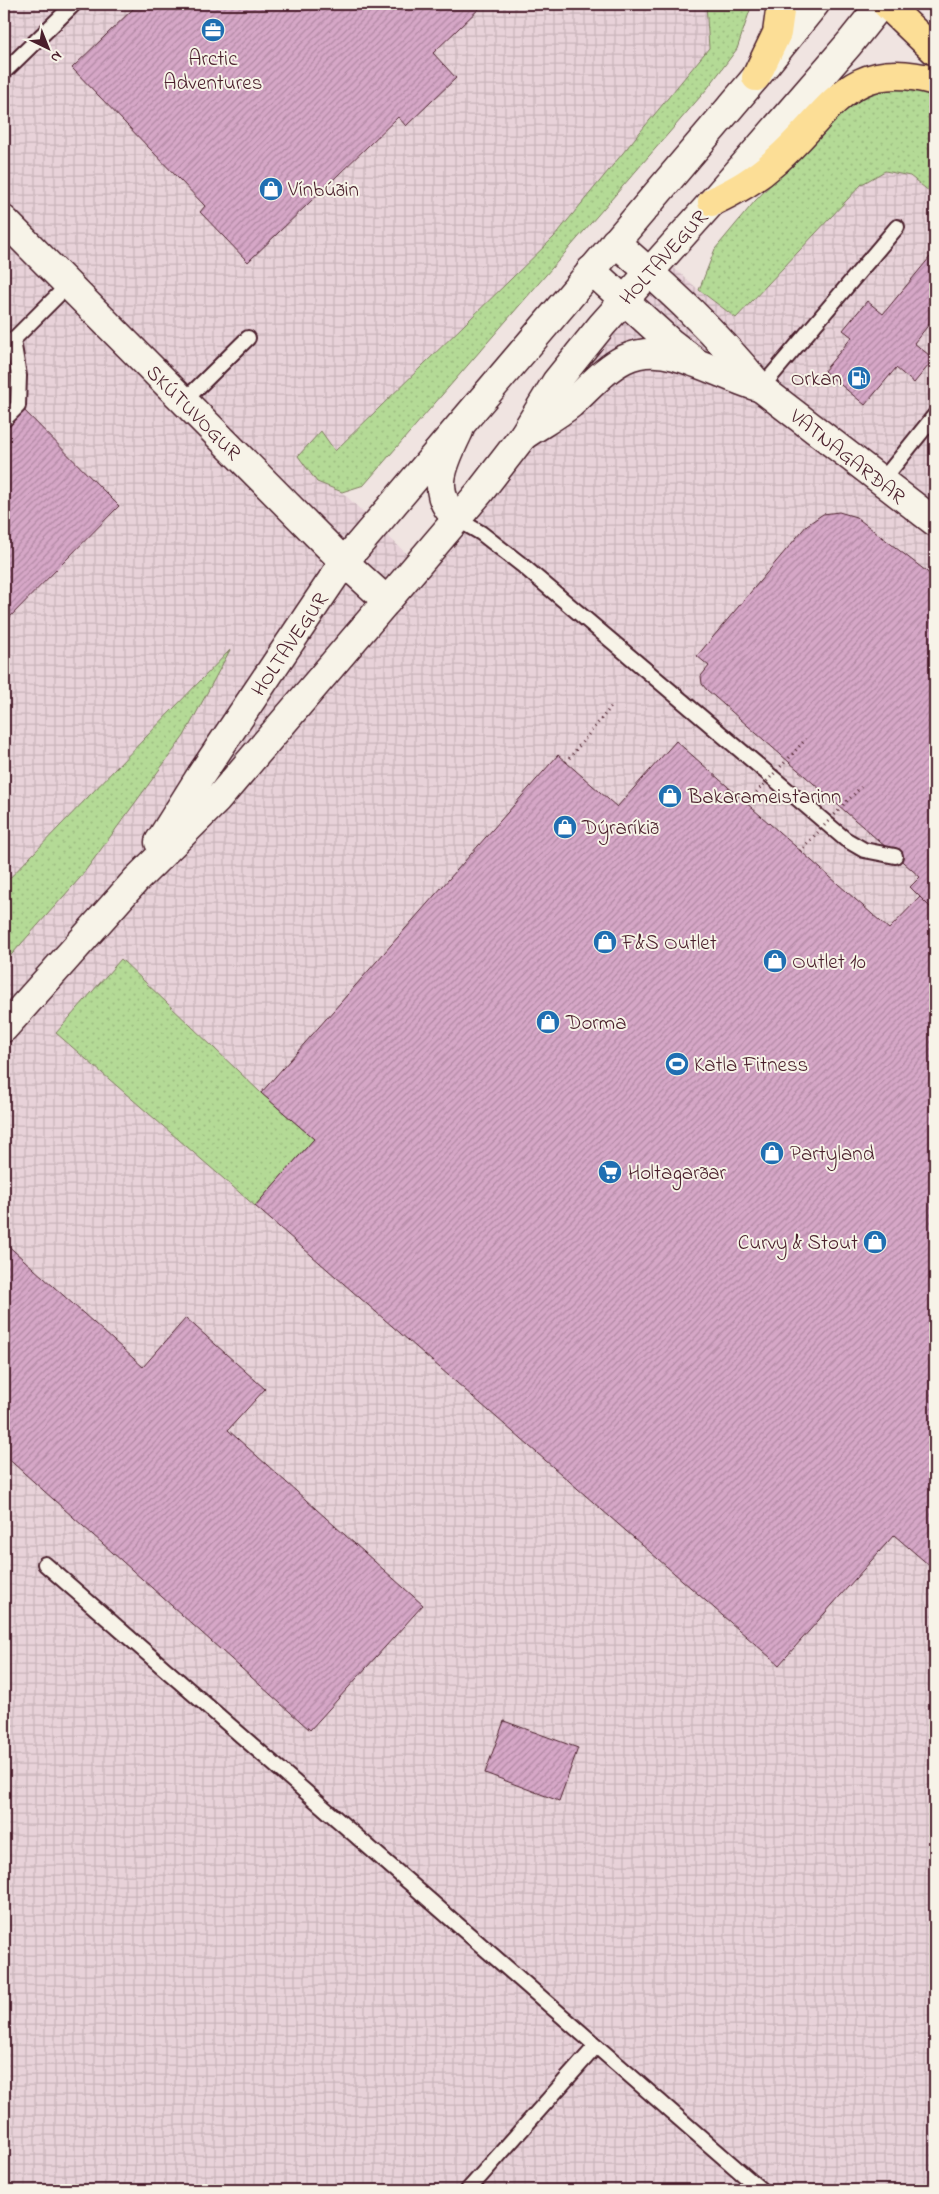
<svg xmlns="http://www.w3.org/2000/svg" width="939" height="2194" font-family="'Indie Flower',sans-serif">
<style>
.industrial{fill:url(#industrial-grid)}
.grass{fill:url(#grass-dots);stroke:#7f7c60}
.building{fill:url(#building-hatch);stroke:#4a1f2b}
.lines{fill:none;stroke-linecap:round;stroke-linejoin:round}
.service-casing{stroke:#4a1f2b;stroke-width:18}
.minor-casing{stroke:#4a1f2b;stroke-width:31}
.secondary-casing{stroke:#4a1f2b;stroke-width:31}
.primary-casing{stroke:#4a1f2b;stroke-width:31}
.trunk-casing{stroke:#4a1f2b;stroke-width:31}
.path{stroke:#4a1f2b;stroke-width:3;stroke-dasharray:1 4;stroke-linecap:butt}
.service{stroke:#f7f3e8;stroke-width:14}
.minor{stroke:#f7f3e8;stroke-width:28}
.secondary{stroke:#f7f3e8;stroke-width:28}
.primary{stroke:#fcde96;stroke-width:28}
.trunk{stroke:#fcde96;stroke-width:28}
.path-bridge{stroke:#4a1f2b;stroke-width:3;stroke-dasharray:1 4;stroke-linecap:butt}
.labels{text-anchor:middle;stroke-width:4;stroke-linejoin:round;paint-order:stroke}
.poi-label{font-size:21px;fill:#4a1f2b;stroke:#f7f3e8;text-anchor:start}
.street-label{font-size:21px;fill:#4a1f2b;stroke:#f7f3e8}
</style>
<defs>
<pattern id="industrial-grid" width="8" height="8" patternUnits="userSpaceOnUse" patternTransform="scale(1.25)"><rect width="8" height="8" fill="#e8d2d9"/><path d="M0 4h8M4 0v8" fill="none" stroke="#c8b4ba"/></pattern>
<pattern id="grass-dots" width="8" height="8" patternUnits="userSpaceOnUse" patternTransform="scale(1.25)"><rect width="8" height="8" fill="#b4da96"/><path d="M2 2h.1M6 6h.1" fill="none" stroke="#9cbb81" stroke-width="1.8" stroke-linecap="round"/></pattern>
<pattern id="building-hatch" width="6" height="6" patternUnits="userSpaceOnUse" patternTransform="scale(1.25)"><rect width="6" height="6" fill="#d6a7c7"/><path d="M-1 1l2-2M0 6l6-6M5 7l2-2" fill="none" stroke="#b087a2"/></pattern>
</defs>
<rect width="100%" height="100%" fill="#f0e4e1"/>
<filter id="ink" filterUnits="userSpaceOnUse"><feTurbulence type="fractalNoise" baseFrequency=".02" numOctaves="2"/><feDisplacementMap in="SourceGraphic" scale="10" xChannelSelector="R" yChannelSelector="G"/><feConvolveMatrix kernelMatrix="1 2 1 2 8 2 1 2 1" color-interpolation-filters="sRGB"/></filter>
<g filter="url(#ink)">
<path class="industrial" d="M4,4H706L709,48L554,237L335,451L317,482L342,492L411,558L655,251L699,290L736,318L862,183L885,171L910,176L935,196V2180L933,2189L935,2190H4Z"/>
<g class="grass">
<path d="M706,4H752L737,49L707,89L364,485L342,492L317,482L298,456L321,431L335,451L554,237L709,48Z"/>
<path d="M900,83L935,92V196L910,176L885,171L862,184L736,318L699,290L715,249L755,201L837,115L869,91Z"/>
<path d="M230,650L184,736L80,878L4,963V884Z"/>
<path d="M121,959L261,1093L314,1139L255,1206L56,1033Z"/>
</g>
<g class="building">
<path d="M138,4H484L433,53L456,78L406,126L398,117L248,262L200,212L205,206L72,68Z"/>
<path d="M935,251V317L914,343L934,359L914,383L896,368L865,405L824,371L852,337L843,330L867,301L883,314Z"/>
<path d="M4,390L119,506L4,623Z"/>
<path d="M839,512L856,517L935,578V912L910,887L920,877L707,690L702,684L701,676L709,666L697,656L807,525L823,514Z"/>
<path d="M676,741L889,929L920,897L935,912V1559L930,1566L894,1535L779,1665L255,1206L314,1139L261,1093L558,755L617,807Z"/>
<path d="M4,1242L143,1367L186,1318L265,1389L228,1430L423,1605L310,1730L4,1455Z"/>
<path d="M504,1721L578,1748L559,1801L485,1773Z"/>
</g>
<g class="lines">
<g class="service-casing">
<g id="service">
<path d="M4,72L74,4"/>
<path d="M761,388L897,227"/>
<path d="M184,401L248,338"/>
<path d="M4,420L18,406L19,376L13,340L68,285"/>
<path d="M881,482L935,415"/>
<path d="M457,519L481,533L522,565L845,839L864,850L895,856"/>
<path d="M45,1564L761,2190"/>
<path d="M468,2190L596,2046"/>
</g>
</g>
<g class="minor-casing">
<g id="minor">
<path d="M4,220L344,562L387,601"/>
<path d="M615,242C669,289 716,332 761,388L935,522"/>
<path d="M591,270L670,342L692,359"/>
<path d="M523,436C539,425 556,416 571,404C604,374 625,342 675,356C704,364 732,379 761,388"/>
<path d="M457,519C428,492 444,462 459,431"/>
</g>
</g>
<g class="secondary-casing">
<g id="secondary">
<path d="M159,842L201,775L344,562L756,77L815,4"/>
<path d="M4,1028L136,880L217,800L479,493L523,436L556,382L602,325L712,202L849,44L881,4"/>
</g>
</g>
<g class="primary-casing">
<g id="primary">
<path d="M886,4L935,51"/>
<path d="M712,202C737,190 755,180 776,161C832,112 848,56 935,81"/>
</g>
</g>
<g class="trunk-casing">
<path id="trunk" d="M756,77L777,33L781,4"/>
</g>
<g class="path">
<path d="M789,758L806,739"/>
<path d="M566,762L611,707"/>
<path d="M843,805L861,787"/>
</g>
<use href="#service" class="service"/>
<use href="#minor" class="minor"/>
<use href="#secondary" class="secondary"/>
<use href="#primary" class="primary"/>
<use href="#trunk" class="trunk"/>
<g class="path-bridge">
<path d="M746,803L787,760"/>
<path d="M800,851L841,808"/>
</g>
</g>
</g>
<defs>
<g id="office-disc" transform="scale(1.25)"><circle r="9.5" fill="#1f6fb2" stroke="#f7f3e8"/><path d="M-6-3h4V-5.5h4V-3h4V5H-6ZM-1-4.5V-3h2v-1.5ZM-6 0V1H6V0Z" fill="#fff"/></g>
<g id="shop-disc" transform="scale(1.25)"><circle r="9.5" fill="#1f6fb2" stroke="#f7f3e8"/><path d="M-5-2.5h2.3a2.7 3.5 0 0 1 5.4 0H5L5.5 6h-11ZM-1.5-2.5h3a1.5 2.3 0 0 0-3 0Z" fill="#fff"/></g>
<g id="fuel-disc" transform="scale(1.25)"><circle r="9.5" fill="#1f6fb2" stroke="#f7f3e8"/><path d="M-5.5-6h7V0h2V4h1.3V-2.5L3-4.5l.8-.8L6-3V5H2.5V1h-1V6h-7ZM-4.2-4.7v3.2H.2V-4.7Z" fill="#fff"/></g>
<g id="stadium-disc" transform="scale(1.25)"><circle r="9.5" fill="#1f6fb2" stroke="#f7f3e8"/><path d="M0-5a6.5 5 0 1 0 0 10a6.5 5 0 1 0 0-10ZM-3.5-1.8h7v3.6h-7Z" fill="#fff"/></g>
<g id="supermarket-disc" transform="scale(1.25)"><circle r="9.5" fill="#1f6fb2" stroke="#f7f3e8"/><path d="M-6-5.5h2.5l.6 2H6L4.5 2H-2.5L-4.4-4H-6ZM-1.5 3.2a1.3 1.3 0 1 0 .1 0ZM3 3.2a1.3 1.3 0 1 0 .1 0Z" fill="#fff"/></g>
</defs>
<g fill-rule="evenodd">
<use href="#office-disc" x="213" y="30"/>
<use href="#shop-disc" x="271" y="189"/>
<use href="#fuel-disc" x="859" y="378"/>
<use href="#shop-disc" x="670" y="796"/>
<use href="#shop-disc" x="565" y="827"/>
<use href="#shop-disc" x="605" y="942"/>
<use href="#shop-disc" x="775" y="961"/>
<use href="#shop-disc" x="548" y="1022"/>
<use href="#stadium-disc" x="677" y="1064"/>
<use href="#shop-disc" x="772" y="1153"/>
<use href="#supermarket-disc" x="610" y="1172"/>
<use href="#shop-disc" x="875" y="1242"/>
</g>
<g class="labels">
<g class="poi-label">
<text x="213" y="65" text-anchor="middle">Arctic<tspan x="213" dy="24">Adventures</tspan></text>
<text x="288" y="196">Vínbúðin</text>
<text x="842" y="385" text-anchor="end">Orkan</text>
<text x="688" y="803">Bakarameistarinn</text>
<text x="582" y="834">Dýraríkið</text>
<text x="622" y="949">F&amp;S Outlet</text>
<text x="792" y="968">Outlet 10</text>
<text x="566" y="1029">Dorma</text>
<text x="694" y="1071">Katla Fitness</text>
<text x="790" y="1160">Partyland</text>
<text x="628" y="1179">Holtagarðar</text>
<text x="858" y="1249" text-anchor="end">Curvy &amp; Stout</text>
</g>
<g class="street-label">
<text transform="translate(663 257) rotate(-48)" y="7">HOLTAVEGUR</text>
<text transform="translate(194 412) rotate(45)" y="7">SKÚTUVOGUR</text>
<text transform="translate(848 456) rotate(38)" y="7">VATNAGARÐAR</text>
<text transform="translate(289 644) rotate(-56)" y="7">HOLTAVEGUR</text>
</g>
</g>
<rect width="939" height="2194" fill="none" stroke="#f7f3e8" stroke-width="20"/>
<rect x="10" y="10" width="919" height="2174" fill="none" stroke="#4a1f2b" stroke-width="2" filter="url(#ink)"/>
<g transform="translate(48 48) rotate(137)" stroke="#f7f3e8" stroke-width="4" paint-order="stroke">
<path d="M0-4L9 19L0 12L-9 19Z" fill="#4a1f2b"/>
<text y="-8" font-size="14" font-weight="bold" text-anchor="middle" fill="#4a1f2b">N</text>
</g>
</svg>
